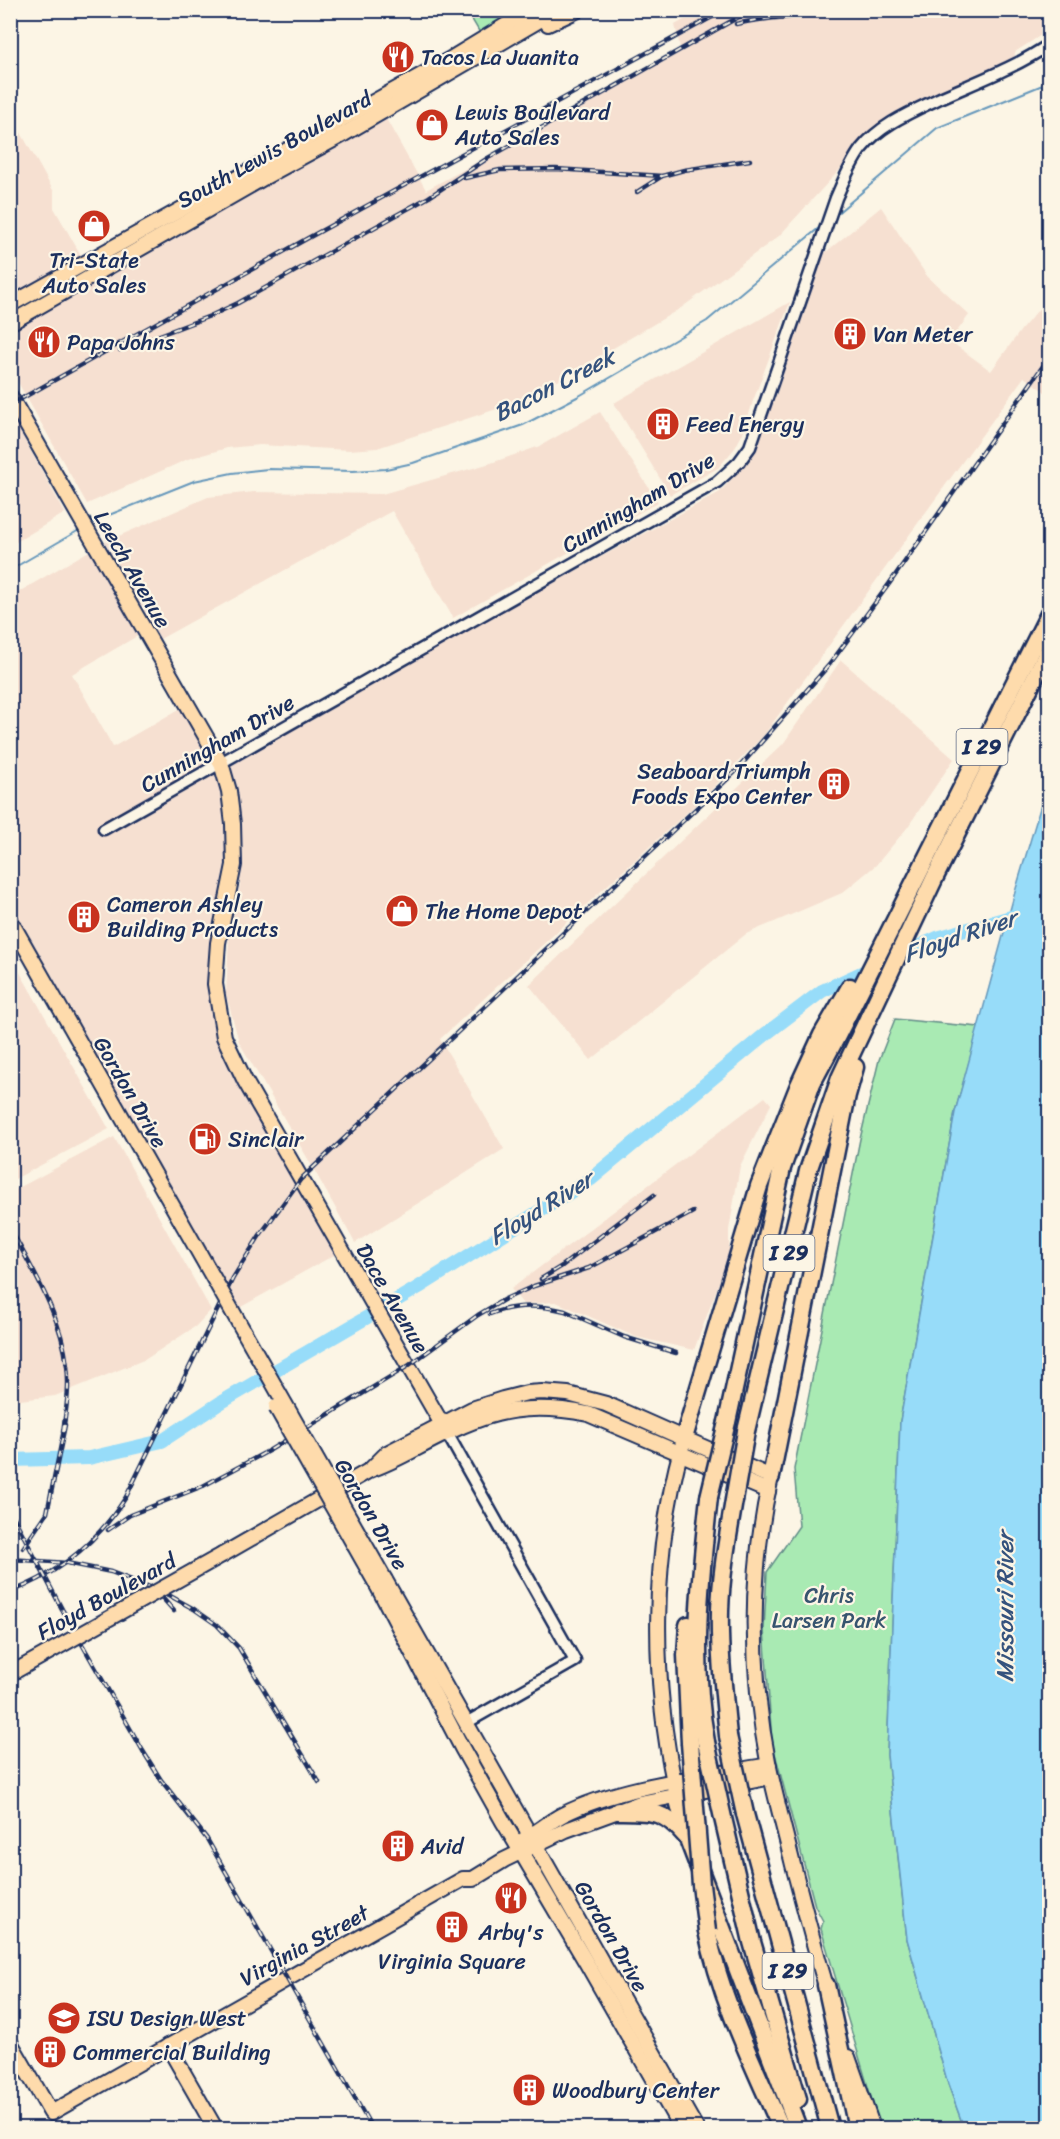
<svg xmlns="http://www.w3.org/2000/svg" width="1060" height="2139" font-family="Sriracha,sans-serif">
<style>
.built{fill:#f6e0d1}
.green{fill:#a9eab3;stroke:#628c88;stroke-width:1.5}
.water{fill:#97dcf9;stroke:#6597bb;stroke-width:1.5}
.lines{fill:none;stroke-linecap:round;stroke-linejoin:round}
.stream{stroke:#6597bb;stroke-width:2}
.river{stroke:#97dcf9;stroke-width:14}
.minor-casing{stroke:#1b2f5e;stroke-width:15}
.major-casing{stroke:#1b2f5e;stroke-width:18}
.highway-casing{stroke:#1b2f5e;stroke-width:21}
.minor{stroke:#fcf5e5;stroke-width:10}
.major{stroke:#fedbac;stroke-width:14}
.highway{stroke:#fedbac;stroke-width:16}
.rail-casing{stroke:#1b2f5e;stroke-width:4.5}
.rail{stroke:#fcf5e5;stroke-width:2;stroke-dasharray:7;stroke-linecap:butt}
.major-bridge-casing{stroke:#1b2f5e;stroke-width:18;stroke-linecap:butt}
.highway-bridge-casing{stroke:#1b2f5e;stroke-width:21;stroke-linecap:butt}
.major-bridge{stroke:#fedbac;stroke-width:14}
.highway-bridge{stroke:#fedbac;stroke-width:16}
.labels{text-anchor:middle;stroke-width:4.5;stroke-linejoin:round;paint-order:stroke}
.shield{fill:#fcf5e5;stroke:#5e6a86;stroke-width:1.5}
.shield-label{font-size:21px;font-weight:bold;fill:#1b2f5e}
.poi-label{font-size:22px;fill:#1b2f5e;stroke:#fcf5e5;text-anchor:start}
.street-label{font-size:22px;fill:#1b2f5e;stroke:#fcf5e5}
.park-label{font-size:22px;fill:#37546f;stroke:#fcf5e5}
.water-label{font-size:24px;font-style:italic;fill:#34527d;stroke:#fcf5e5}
</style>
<rect width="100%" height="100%" fill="#fcf5e5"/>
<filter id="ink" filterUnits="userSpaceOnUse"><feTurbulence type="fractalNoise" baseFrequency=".0167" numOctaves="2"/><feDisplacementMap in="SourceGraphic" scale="12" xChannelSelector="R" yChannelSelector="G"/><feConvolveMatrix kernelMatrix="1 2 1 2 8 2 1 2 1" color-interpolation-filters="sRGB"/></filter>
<g filter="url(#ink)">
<g class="built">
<path d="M699,11H1049V30L1015,52L1014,62L876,130L779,236L681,308L539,392L506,406L377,448L349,450L260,445L227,448L188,459L87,504L11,370L10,330L385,117L426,190L681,52L675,25Z"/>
<path d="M10,113L54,192V208L82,257L11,297Z"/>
<path d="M881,207L927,276L969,315L950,341L991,371L1021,330L1049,297V395L1024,377L764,735L706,795L440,1039L504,1149L355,1243L308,1159L239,1042L226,994L229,937L240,885L239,809L223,763L720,492L750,459L775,398L821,256Z"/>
<path d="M790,302L753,401L744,431L735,448L718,468L670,495L614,403Z"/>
<path d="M600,412L658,502L453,618L392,511L160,639L105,542L208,497L254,492L382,494L491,463L540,446Z"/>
<path d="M11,415L65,513L11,545H10Z"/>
<path d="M89,551L139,635L72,674L113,747L183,707L206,745L220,775L227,816L228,861L210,971L213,1016L220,1039L229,1060L336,1254L239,1308L128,1117L11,906L10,597Z"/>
<path d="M841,660L954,759L907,828L876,865L842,893L746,934L591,1060L529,985L783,744Z"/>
<path d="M10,955L109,1129L11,1181H10Z"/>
<path d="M765,1097L771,1104L740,1166L729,1230V1256L694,1350L636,1337L556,1302L523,1304L511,1289Z"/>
<path d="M114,1137L211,1310L196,1326L146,1359L55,1396L11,1401V1192Z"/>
</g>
<g class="green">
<path d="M467,11H514L480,33Z"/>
<path d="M895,1019L979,1027L955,1112L900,1421L887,1755L907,1939L948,2084L964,2128H883L877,2117L821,1929L823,1921L815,1906L772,1742L764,1629L767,1572L799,1526L794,1469L860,1139L879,1060Z"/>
</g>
<path class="water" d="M1049,778V2128H964L948,2084L907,1939L887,1755L900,1421L955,1112L1015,892Z"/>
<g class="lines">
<g class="stream">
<path d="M834,216L937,128L1050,82"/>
<path d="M88,525L99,519L194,481L232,473L268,469L353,471L386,469L413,463L523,425L579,396L707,321L820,227"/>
<path d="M10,570L81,529"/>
</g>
<path class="river" d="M10,1460L89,1458L162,1441L220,1403L419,1287L591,1179L767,1033L822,991L937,938L1050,906"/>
<g class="minor-casing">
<g id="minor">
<path d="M104,829L717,482L739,462L750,447L836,198C843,182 850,164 861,149C880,125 911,112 938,99C976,82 1015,68 1050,44"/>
<path d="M447,1433L575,1661L466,1723"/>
</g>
</g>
<g class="major-casing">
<g id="major">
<path d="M548,24L578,10"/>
<path d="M10,305L452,58L531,10"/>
<path d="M10,323L265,177L344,134L557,10"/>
<path d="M10,396L221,763L229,791L233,824L234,865L218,943L215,984L224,1037L245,1081L447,1433"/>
<path d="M370,1470L387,1453L472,1409L503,1399L527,1393L542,1392L568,1394L606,1404L771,1477C749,1571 750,1672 769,1767C776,1800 785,1832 793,1865C804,1907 815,1950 828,1993"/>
<path d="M222,1555L370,1470C397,1461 419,1446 445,1434C494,1409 533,1403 588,1414L768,1491"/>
<path d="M385,1580L696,2128"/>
<path d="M377,1585L462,1748L504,1823L586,1962L681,2128"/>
<path d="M677,1796C651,1682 651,1558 682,1446"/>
<path d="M523,1840C537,1832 549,1822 562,1815C621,1785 704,1777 769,1765"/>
<path d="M10,2042L51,2113L463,1879H473L504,1860L566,1830L640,1803L771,1777"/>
<path d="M168,2046L215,2128"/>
<path d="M848,2057L873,2128"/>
</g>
</g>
<g class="highway-casing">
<g id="highway">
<path d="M727,1422L782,1168L812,1083L836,1038L1050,612"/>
<path d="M746,1431L808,1171L840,1078L935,877L1050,647"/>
<path d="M684,1438L759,1186L799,1085L822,1035L850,987"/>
<path d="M771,1477L847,1095L855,1067"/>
<path d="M688,1625L686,1655L690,1743"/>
<path d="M728,1736C724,1694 719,1653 720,1611C721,1573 728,1537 734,1500"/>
<path d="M706,1742C691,1660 700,1579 709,1497"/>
<path d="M677,1796L688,1839L798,2128"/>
<path d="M618,1811C651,1811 664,1810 686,1836"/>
<path d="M745,1814L830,2128"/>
<path d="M723,1818L752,1942L798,2099"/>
<path d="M707,1931C721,2000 753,2064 781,2128"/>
<path d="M826,1985L857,2128"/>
</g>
</g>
<use href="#minor" class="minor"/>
<use href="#major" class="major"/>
<use href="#highway" class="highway"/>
<g class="rail-casing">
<g id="rail">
<path d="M736,24C773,15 811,18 848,10"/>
<path d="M465,178L500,170L556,169L662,176L684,170L750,160"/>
<path d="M637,192L662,176"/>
<path d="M120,350L210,316L238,303L429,197L488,158L751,10"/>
<path d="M10,405L308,238L725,10"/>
<path d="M10,1228C33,1271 62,1317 67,1366C70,1388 66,1410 63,1432"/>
<path d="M541,1279L562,1266L654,1195"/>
<path d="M490,1314C515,1304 540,1305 565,1311L624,1337L676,1353"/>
<path d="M10,1510L62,1609L143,1751L161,1780L207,1839L372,2128"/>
<path d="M108,1530L130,1515L203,1486L270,1450L408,1366L478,1315L505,1299L534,1286L589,1268L693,1212"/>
<path d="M23,1548L47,1513L65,1425"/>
<path d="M10,1559L67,1563L111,1572L163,1592L194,1609L217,1625L239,1648L319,1782"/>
<path d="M10,1592C59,1574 98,1541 126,1497L233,1278L260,1235L301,1179L735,772L829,665L889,584L1050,356"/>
<path d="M158,1593L174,1611"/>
</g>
</g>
<use href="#rail" class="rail"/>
<g class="major-bridge-casing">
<g id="major-bridge">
<path d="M10,920L385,1580"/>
<path d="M276,1407L377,1585"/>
<path d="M10,1674L222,1555"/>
</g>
</g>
<g class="highway-bridge-casing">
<g id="highway-bridge">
<path d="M709,1497L727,1422"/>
<path d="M734,1500L746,1431"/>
<path d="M728,1736L745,1814"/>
<path d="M706,1742L723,1818"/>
<path d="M690,1743L701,1885L707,1931"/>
</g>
</g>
<use href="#major-bridge" class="major-bridge"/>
<use href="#highway-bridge" class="highway-bridge"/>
</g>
</g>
<defs>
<g id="restaurant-disc" transform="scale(1.725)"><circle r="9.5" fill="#c8321e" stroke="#fcf5e5"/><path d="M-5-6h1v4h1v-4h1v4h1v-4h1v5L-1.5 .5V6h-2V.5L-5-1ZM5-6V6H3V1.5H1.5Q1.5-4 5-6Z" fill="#fff"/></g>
<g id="shop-disc" transform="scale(1.725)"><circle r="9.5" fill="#c8321e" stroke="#fcf5e5"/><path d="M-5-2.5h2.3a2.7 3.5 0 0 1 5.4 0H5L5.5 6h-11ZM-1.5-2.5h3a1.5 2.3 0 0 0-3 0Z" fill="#fff"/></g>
<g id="building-disc" transform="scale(1.725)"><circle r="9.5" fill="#c8321e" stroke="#fcf5e5"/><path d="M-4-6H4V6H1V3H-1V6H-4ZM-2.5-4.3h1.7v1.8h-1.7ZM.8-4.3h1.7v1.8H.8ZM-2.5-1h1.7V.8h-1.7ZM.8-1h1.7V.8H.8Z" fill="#fff"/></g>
<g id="fuel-disc" transform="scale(1.725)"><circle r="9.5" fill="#c8321e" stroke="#fcf5e5"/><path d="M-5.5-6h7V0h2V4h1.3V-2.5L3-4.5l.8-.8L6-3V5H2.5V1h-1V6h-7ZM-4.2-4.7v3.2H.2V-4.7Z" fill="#fff"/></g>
<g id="university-disc" transform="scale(1.725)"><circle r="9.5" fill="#c8321e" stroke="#fcf5e5"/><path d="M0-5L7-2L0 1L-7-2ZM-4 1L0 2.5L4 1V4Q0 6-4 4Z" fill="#fff"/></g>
</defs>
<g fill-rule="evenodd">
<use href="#restaurant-disc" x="398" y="57"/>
<use href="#shop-disc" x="432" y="125"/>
<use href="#shop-disc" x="94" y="226"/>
<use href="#building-disc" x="850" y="334"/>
<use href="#restaurant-disc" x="44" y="342"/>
<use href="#building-disc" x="663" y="424"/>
<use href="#building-disc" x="834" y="784"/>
<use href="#shop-disc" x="402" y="911"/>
<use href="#building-disc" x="84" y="917"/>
<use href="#fuel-disc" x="205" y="1139"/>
<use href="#building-disc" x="398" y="1846"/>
<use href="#restaurant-disc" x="511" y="1898"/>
<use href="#building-disc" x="452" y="1927"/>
<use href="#university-disc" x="64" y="2018"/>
<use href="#building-disc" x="50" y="2052"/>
<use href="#building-disc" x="529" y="2090"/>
</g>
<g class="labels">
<g class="shield">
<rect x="956.5" y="729" width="51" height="36" rx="4.5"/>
<rect x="763.5" y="1235" width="51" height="36" rx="4.5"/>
<rect x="762.5" y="1953" width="51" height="36" rx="4.5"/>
</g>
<g class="shield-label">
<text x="982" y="754">I 29</text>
<text x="789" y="1260">I 29</text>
<text x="788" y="1978">I 29</text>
</g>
<g class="poi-label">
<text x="421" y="65">Tacos La Juanita</text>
<text x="455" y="120">Lewis Boulevard<tspan x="455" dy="25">Auto Sales</tspan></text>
<text x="94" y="268" text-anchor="middle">Tri-State<tspan x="94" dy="25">Auto Sales</tspan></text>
<text x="873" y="342">Van Meter</text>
<text x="67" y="350">Papa Johns</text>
<text x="686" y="432">Feed Energy</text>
<text x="811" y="779" text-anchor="end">Seaboard Triumph<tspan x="811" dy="25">Foods Expo Center</tspan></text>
<text x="107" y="912">Cameron Ashley<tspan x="107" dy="25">Building Products</tspan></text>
<text x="425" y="919">The Home Depot</text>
<text x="228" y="1147">Sinclair</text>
<text x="421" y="1854">Avid</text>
<text x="511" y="1940" text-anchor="middle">Arby's</text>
<text x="452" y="1969" text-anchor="middle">Virginia Square</text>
<text x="87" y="2026">ISU Design West</text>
<text x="73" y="2060">Commercial Building</text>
<text x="552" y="2098">Woodbury Center</text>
</g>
<g class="street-label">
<text transform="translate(274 149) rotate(-29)" y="8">South Lewis Boulevard</text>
<text transform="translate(638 502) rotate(-31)" y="8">Cunningham Drive</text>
<text transform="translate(133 569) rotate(60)" y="8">Leech Avenue</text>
<text transform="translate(217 743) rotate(-30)" y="8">Cunningham Drive</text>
<text transform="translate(131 1092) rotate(60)" y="8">Gordon Drive</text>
<text transform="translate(393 1298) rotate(60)" y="8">Dace Avenue</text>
<text transform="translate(372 1514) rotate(60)" y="8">Gordon Drive</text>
<text transform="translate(106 1596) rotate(-29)" y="8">Floyd Boulevard</text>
<text transform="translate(612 1936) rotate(60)" y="8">Gordon Drive</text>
<text transform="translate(304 1945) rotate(-29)" y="8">Virginia Street</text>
</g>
<g class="park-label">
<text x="829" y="1603">Chris<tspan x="829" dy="25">Larsen Park</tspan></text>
</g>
<g class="water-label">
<text transform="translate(554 385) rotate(-27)" y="8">Bacon Creek</text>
<text transform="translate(960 936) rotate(-19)" y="8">Floyd River</text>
<text transform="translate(541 1208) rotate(-32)" y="8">Floyd River</text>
<text transform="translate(1005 1607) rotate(-90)" y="8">Missouri River</text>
</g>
</g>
<rect width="1060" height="2139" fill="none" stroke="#fcf5e5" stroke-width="36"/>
<rect x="18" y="18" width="1024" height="2103" fill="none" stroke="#1b2f5e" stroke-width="2" filter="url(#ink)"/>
</svg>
